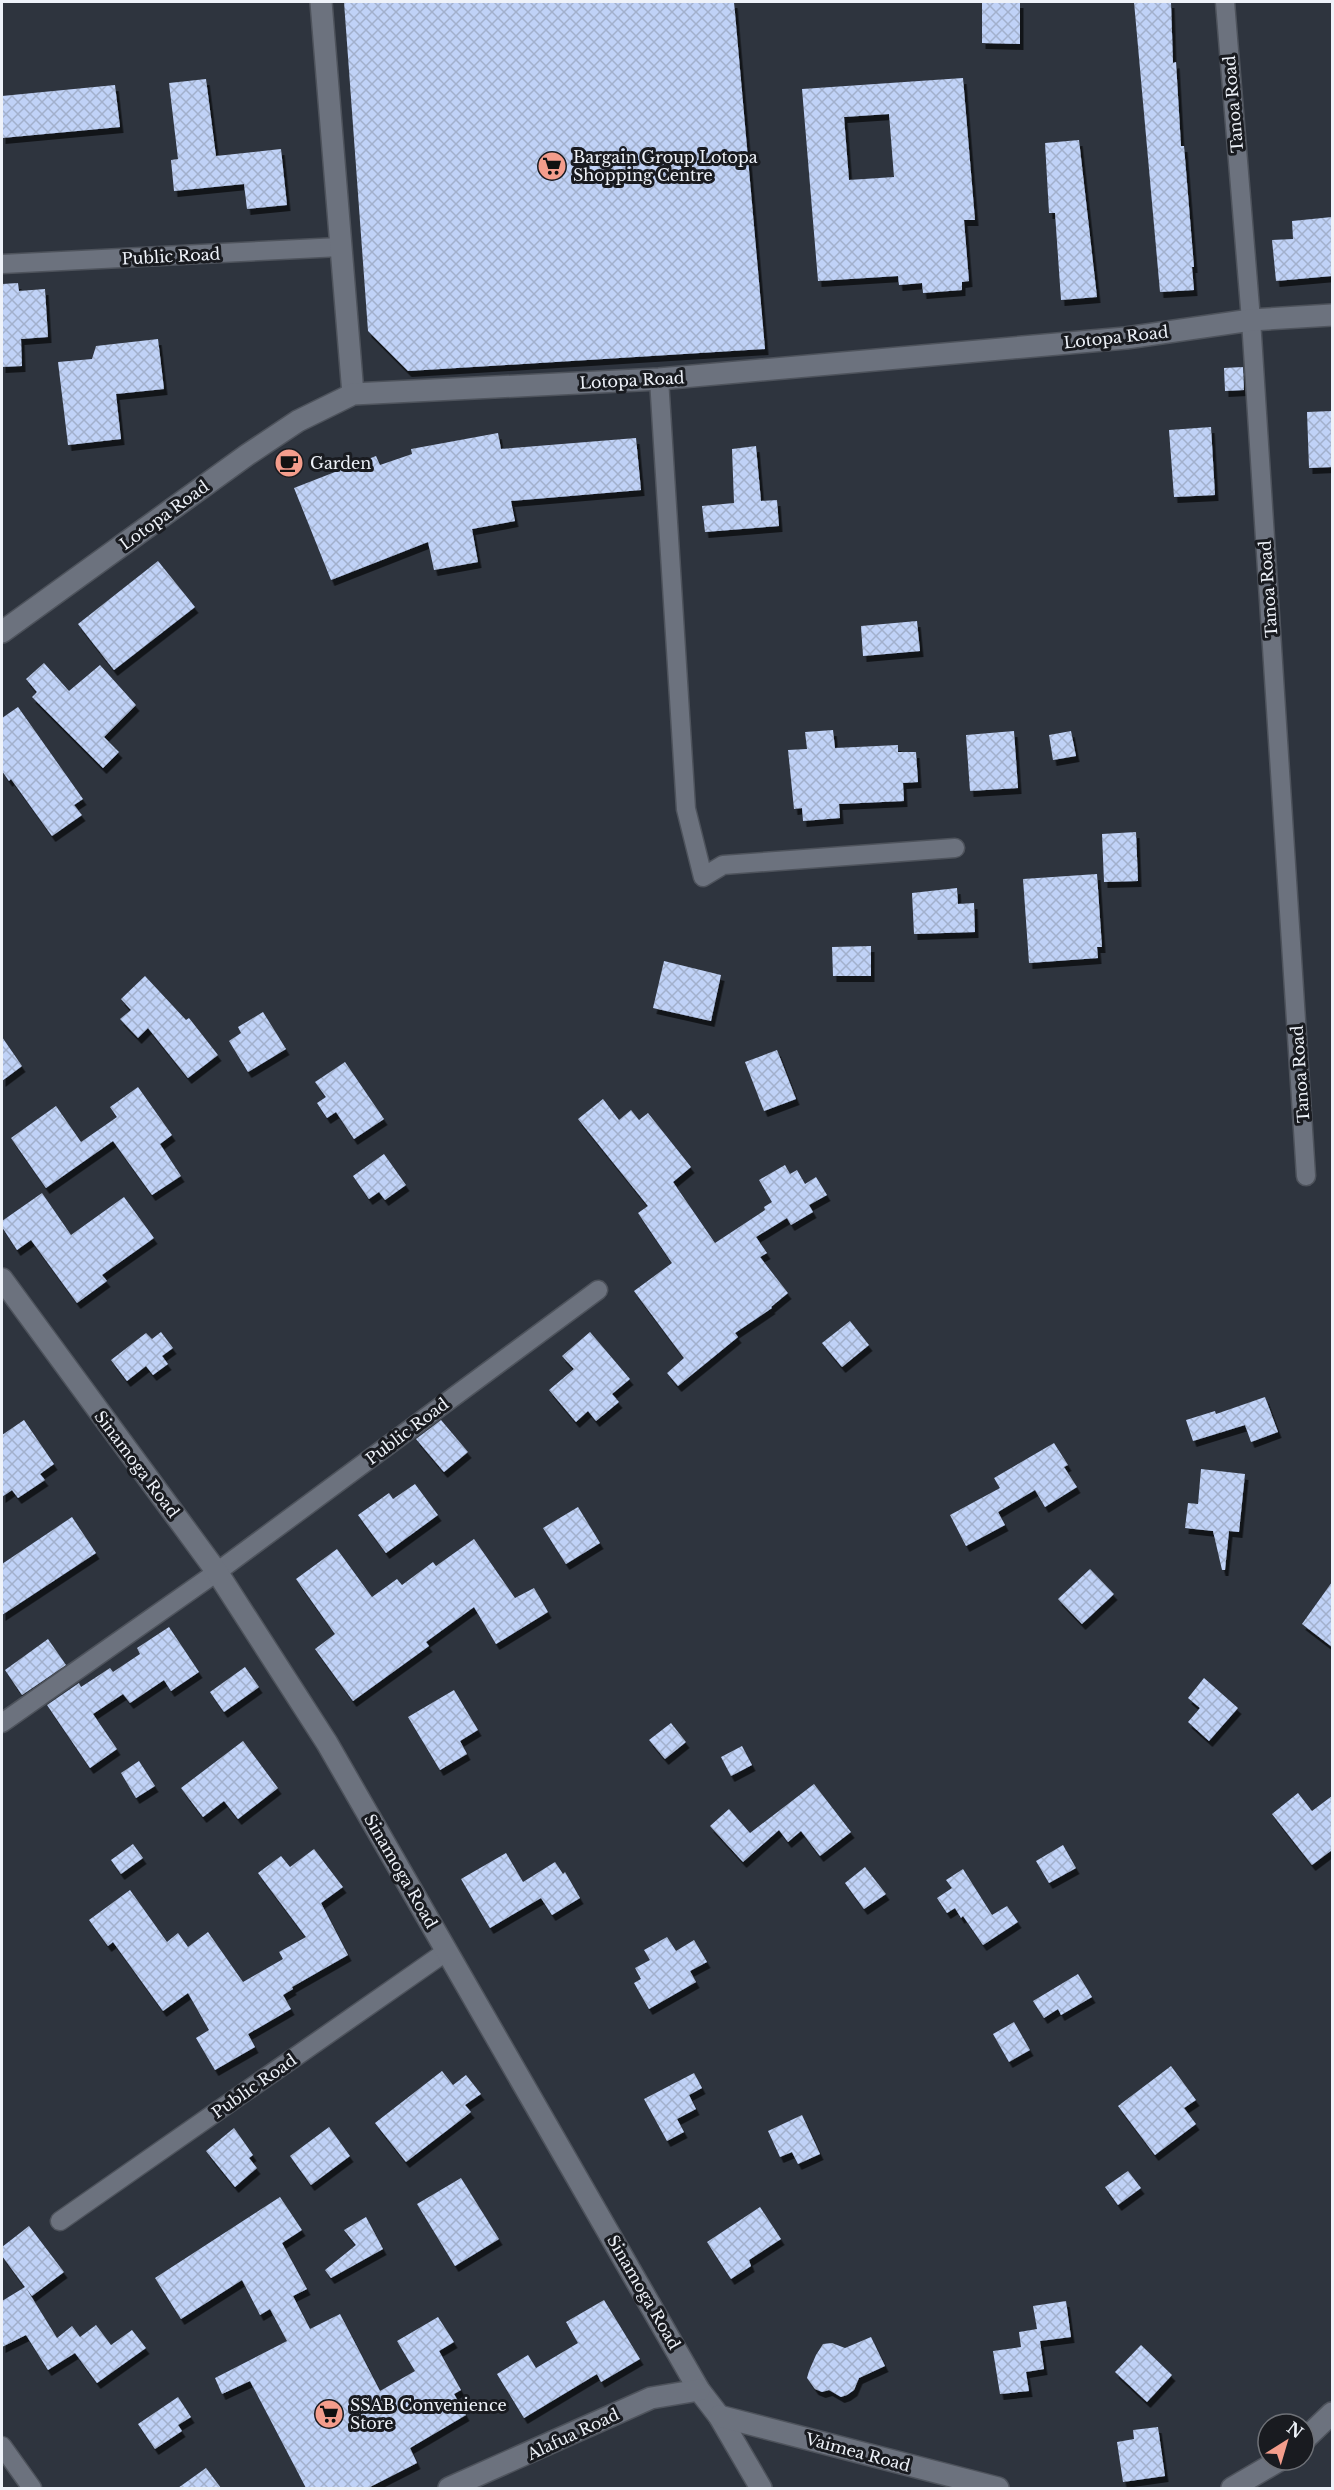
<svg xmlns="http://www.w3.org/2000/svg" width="1334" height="2490" font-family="'Libre Baskerville',serif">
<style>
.building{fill:url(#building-cross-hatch);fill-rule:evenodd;filter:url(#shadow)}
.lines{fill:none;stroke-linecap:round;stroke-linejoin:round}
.minor-casing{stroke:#4e535c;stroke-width:21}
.tertiary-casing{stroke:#4e535c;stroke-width:24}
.minor{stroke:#6c727e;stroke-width:18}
.tertiary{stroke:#6c727e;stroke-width:21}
.labels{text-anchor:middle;stroke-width:6;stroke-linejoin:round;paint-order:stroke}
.street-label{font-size:16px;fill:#eef2f9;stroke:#191b20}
.poi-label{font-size:16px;fill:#eef2f9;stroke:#191b20;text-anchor:start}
</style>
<defs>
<pattern id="building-cross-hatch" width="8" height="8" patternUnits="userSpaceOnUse" patternTransform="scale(1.5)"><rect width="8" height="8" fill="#c0d2f7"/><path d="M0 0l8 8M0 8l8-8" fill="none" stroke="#a2b0cc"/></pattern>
<filter id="shadow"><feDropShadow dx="3.5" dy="6" stdDeviation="0" flood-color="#0009"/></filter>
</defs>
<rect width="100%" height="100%" fill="#2e343e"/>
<g class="building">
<path d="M344,2H734L765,349L408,371L368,331Z"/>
<path d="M982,2H1020V44L982,43Z"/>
<path d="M1134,2H1171L1173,63L1176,62L1181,146H1184L1194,267H1192L1194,290L1160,292Z"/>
<path d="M963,78L975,220H964L969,281L962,282V290L923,293L922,283L899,285L898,276L818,281L802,89ZM889,114L894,177L849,180L844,117Z"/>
<path d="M206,79L216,156L281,149L287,205L247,209L244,184L174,191L171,160L178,159L169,83Z"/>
<path d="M115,85L120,127L2,138V96Z"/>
<path d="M1079,140L1097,297L1061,300L1055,213H1049L1045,143Z"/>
<path d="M1332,217V276L1276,281L1272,240L1293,239L1292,221Z"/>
<path d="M18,283L19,291L45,289L48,337L21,339L22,366L2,367V284Z"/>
<path d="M158,339L164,389L116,394L121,439L68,445L58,362L92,359L96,346Z"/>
<path d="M1243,367L1244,390L1225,391L1224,368Z"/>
<path d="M1332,411V467L1309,468L1307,412Z"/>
<path d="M1211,427L1215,495L1174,497L1169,430Z"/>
<path d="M498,433L501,449L636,438L641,490L511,501L515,521L472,529L478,562L434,570L428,542L331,580L294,488L376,456L380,465L412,454L411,449Z"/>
<path d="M756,446L761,501L777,500L779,526L705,532L702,506L734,503L732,449Z"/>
<path d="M158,561L195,607L114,670L78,624Z"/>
<path d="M917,621L920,651L863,656L861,626Z"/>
<path d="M44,663L69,691L100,665L136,705L104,737L119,752L103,768L32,697L37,692L26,679Z"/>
<path d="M18,707L83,799L74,805L82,815L52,836L11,779L9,781L2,771V718Z"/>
<path d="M833,730L835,748L898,745V752H916L918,782L903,783L904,801L839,804L840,818L803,821L802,808L794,809L788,750L807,749L805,732Z"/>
<path d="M1014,731L1018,788L970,791L966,735Z"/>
<path d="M1071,731L1076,756L1053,760L1049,735Z"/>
<path d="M1136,832L1138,881L1104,882L1102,834Z"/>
<path d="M1097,874L1102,947H1097L1098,958L1029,963L1023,879Z"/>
<path d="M957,888L958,904L974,903L975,932L914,934L912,893Z"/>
<path d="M871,946V976H833L832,947Z"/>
<path d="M664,961L721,975L711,1021L653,1008Z"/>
<path d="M145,976L186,1020L189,1018L218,1055L188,1078L148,1028L138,1038L120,1019L131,1010L121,999Z"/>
<path d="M263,1012L286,1049L248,1072L229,1041L241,1033L238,1027Z"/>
<path d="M2,1037L22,1066L2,1081Z"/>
<path d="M777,1050L796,1099L764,1111L745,1062Z"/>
<path d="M345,1062L384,1119L354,1139L336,1112L327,1118L317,1103L326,1097L315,1082Z"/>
<path d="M138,1087L172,1135L160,1144L181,1176L152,1195L113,1141L46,1188L11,1138L56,1106L81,1142L117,1117L110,1107Z"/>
<path d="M603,1099L619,1120L631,1110L639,1120L648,1113L691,1167L673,1182L715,1243L765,1210L764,1207L772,1202L759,1180L785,1165L790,1174L797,1170L805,1184L816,1177L827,1195L809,1205L813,1212L791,1225L787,1218L756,1237L767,1253L760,1257L788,1293L771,1307L772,1308L735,1333L738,1337L678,1386L667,1373L684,1358L634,1291L672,1263L638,1213L648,1206L578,1119Z"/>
<path d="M384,1154L406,1185L385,1200L379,1192L369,1199L353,1176Z"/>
<path d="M42,1193L71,1235L124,1197L154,1238L102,1275L107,1281L77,1303L31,1240L17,1250L2,1227V1221Z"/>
<path d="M850,1321L869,1345L842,1367L822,1343Z"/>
<path d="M161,1332L173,1348L162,1356L168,1364L153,1375L146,1366L127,1381L111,1360L146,1333L152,1339Z"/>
<path d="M590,1332L630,1379L612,1394L619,1402L596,1421L588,1411L576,1422L549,1390L574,1369L562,1356Z"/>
<path d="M1265,1397L1278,1432L1251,1442L1245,1425L1193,1441L1186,1420L1215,1411L1216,1414Z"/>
<path d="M24,1420L54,1464L40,1474L45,1480L18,1498L12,1490L2,1497V1435Z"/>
<path d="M441,1420L468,1452L444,1472L416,1439Z"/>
<path d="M1054,1443L1068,1465L1064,1467L1077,1487L1045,1507L1035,1490L998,1512L1005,1525L966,1546L950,1515L1000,1488L994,1478Z"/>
<path d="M1201,1469L1245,1474L1239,1532L1229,1531L1225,1570H1222L1213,1531L1185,1528L1188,1503L1198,1504Z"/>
<path d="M415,1484L438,1515L386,1553L358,1515L389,1493L393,1499Z"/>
<path d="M578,1507L600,1543L566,1564L543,1528Z"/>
<path d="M72,1517L96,1553L2,1615V1564Z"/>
<path d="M474,1539L515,1598L534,1588L548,1612L496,1644L474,1607L426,1642L429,1646L353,1701L315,1649L335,1634L296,1579L337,1549L372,1597L397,1579L402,1585L433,1562L436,1566Z"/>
<path d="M1090,1569L1114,1594L1082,1624L1058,1599Z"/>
<path d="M1332,1582V1647L1302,1624Z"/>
<path d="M169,1627L199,1672L171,1691L164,1680L130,1703L123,1694L93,1714L117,1749L90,1768L47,1705L79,1683L81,1687L110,1668L113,1672L140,1654L137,1648Z"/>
<path d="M48,1639L66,1665L22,1695L5,1670Z"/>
<path d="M245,1667L259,1687L224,1712L210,1692Z"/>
<path d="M1204,1678L1238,1708L1209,1741L1188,1722L1200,1708L1188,1698Z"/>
<path d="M454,1690L478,1730L460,1741L467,1754L440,1770L408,1717Z"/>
<path d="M671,1723L686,1742L665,1759L649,1740Z"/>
<path d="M243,1741L278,1788L238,1819L224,1801L203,1817L181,1788Z"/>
<path d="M742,1746L752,1765L731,1776L721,1757Z"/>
<path d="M139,1761L155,1786L136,1798L121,1773Z"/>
<path d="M814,1784L851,1832L820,1856L801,1831L788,1842L779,1830L743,1862L710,1826L729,1809L750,1833Z"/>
<path d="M1298,1793L1312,1811L1332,1796V1850L1312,1865L1272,1814Z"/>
<path d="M133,1844L143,1858L121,1874L111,1860Z"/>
<path d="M1063,1845L1076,1868L1049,1883L1036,1861Z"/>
<path d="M314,1849L343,1887L321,1903L348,1955L292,1987L293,1989L283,1995L291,2009L248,2034L255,2047L215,2070L196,2038L209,2030L188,1993L163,2011L113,1942L108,1946L89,1920L130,1890L167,1942L178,1933L188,1947L208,1932L243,1982L283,1959L279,1952L306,1937L258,1873L281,1856L290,1867Z"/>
<path d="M506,1853L523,1882L555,1862L563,1874L565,1872L580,1898L552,1915L541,1898L490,1928L461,1879Z"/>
<path d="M865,1867L886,1894L864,1909L845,1883Z"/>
<path d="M963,1869L992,1915L1007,1906L1018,1922L983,1945L963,1916L961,1918L955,1908L947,1913L937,1898L952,1888L946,1880Z"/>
<path d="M667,1937L676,1951L694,1940L707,1962L690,1971L696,1982L649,2009L634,1983L641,1979L635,1968L650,1960L644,1950Z"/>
<path d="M1078,1974L1092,1997L1061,2015L1058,2009L1044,2018L1033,2001Z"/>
<path d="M1014,2022L1030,2050L1009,2062L993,2034Z"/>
<path d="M1171,2066L1196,2100L1184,2108L1196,2124L1155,2155L1118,2106Z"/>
<path d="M442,2071L453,2085L466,2075L481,2094L465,2105L471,2112L406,2162L375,2123Z"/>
<path d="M694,2073L702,2088L689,2095L696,2109L677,2119L684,2132L667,2141L644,2099Z"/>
<path d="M802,2115L820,2154L798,2164L792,2152L780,2157L768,2131Z"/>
<path d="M329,2127L350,2156L311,2185L290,2156Z"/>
<path d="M234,2128L253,2155L249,2158L257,2168L235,2187L206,2151Z"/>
<path d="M1128,2171L1141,2188L1118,2205L1105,2187Z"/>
<path d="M461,2178L499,2239L455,2266L417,2204Z"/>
<path d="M280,2197L302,2230L282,2243L307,2289L293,2296L310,2329L340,2314L380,2391L415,2371L397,2341L438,2317L454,2342L439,2351L461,2390L454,2394L466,2415L410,2448L417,2463L368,2488H306L250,2381L222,2394L215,2378L287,2341L270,2309L260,2315L242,2280L181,2319L155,2278Z"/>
<path d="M760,2207L781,2239L749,2260L751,2266L731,2279L707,2242Z"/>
<path d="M366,2217L383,2249L331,2278L325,2270L356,2245L344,2230Z"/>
<path d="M29,2226L64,2272L32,2296L26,2288L57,2338L72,2326L80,2337L96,2325L111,2345L132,2330L146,2348L97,2383L75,2353L48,2370L26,2335L2,2347V2301L25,2287L2,2256V2247Z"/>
<path d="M604,2300L640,2359L601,2382L597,2374L524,2418L497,2374L528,2355L536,2368L578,2343L566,2322Z"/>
<path d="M1066,2301L1071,2337L1040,2341L1044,2369L1026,2372L1029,2391L1000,2394L993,2351L1021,2347L1019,2332L1037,2329L1033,2306Z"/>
<path d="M871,2337L885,2366L859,2378L854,2390L847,2395L841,2397L829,2390L822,2392L815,2389L807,2378L809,2371L816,2355L823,2344L832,2343L845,2348Z"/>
<path d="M1141,2345L1172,2375L1147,2402L1115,2372Z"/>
<path d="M178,2397L191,2417L178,2425L182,2431L155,2449L138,2424Z"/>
<path d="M1158,2427L1165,2476L1123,2482L1117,2442L1134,2439L1133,2430Z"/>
<path d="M206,2468L221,2488H178Z"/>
</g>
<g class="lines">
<g class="minor-casing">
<g id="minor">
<path d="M1225,2L1251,320L1306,1176"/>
<path d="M2,264L340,247"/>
<path d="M659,379L686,809L703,877L723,865L955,848"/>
<path d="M2,1723L217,1572L598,1290"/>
<path d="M60,2221L447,1951"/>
<path d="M2,2446L32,2488"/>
</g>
</g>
<g class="tertiary-casing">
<g id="tertiary">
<path d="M321,2L353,394"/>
<path d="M2,632L247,455L298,421L353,394L659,379L1126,338L1251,320L1332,315"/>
<path d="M2,1279L217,1572L327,1743L699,2390L719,2416L761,2488"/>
<path d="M719,2416L998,2488"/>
<path d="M1304,2440L1332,2413"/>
<path d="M449,2488L651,2398L699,2390"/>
<path d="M1232,2488L1280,2460"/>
</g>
</g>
<use href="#minor" class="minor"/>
<use href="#tertiary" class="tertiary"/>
</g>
<defs>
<g id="supermarket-disc" transform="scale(1.5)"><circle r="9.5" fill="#f49d8c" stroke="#191b20"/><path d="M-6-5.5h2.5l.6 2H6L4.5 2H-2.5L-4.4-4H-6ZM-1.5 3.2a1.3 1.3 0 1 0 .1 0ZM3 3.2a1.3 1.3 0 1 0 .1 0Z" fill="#111"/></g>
<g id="cafe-disc" transform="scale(1.5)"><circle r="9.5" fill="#f49d8c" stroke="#191b20"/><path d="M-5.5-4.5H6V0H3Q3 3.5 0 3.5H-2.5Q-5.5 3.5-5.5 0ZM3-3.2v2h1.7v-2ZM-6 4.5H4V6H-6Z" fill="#111"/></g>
</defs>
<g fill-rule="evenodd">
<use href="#supermarket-disc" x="552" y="166"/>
<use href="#cafe-disc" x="289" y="463"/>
<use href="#supermarket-disc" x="329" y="2414"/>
</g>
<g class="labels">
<g class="street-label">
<text transform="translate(1233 104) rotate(-95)" y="6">Tanoa Road</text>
<text transform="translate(171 256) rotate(-3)" y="6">Public Road</text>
<text transform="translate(1116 337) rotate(-6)" y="6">Lotopa Road</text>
<text transform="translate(632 380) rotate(-3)" y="6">Lotopa Road</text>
<text transform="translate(164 515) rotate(-36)" y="6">Lotopa Road</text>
<text transform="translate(1268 589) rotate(-94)" y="6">Tanoa Road</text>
<text transform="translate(1300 1074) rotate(-94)" y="6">Tanoa Road</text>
<text transform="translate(407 1431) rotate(-37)" y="6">Public Road</text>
<text transform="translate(137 1464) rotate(53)" y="6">Sinamoga Road</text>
<text transform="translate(401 1871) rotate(60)" y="6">Sinamoga Road</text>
<text transform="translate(254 2086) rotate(-35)" y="6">Public Road</text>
<text transform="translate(644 2292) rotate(60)" y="6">Sinamoga Road</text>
<text transform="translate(573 2434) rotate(-25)" y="6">Alafua Road</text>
<text transform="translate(858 2452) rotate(15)" y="6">Vaimea Road</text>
</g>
<g class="poi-label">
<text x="573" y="163">Bargain Group Lotopa<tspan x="573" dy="18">Shopping Centre</tspan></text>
<text x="310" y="469">Garden</text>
<text x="350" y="2411">SSAB Convenience<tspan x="350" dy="18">Store</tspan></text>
</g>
</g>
<rect width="1334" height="2490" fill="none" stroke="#eef2f9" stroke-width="6"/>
<g transform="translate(1286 2442) rotate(37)"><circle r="28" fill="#191b20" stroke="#6e7177" stroke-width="1.5"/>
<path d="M0-4.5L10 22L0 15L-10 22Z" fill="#f49d8c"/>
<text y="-9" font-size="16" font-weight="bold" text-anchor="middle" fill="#eef2f9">N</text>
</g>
</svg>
